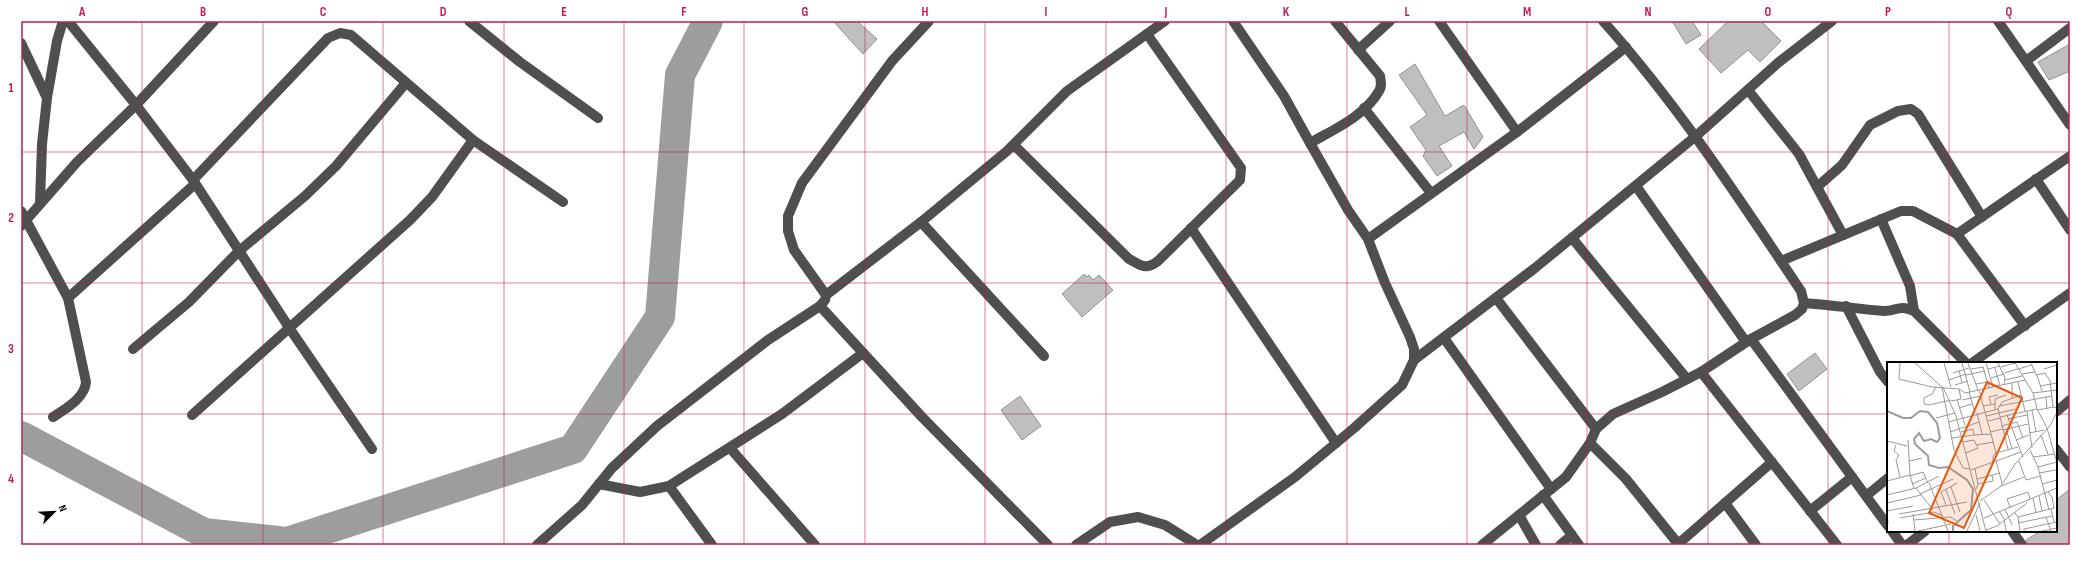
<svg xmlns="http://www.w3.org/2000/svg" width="2091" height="566" font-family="'Sofia Sans Condensed',sans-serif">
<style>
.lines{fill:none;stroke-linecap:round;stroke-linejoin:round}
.river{stroke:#9d9d9d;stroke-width:30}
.building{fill:#bfbfbf;stroke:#939393}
.minor{stroke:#4f4f4f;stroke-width:10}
.grid{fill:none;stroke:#c2185b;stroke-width:1;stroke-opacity:0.55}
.inset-river{fill:none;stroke:#9d9d9d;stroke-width:2}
.inset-road{fill:none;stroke:#999;stroke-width:1}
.view{fill:#e8590c;fill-opacity:0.15;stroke:#e8590c;stroke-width:2}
.inset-edge{fill:none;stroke:#000;stroke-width:2}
.neatline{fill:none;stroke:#c2185b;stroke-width:1.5}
.grid-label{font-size:13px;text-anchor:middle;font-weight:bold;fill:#c2185b}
</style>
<rect width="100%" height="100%" fill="#fff"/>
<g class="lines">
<path class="river" d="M21,436L204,533L287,542L573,449L660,317L680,75L708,21"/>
</g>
<g class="building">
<path d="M833,21H857L877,39L863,54Z"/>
<path d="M1672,21H1692L1701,35L1686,44Z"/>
<path d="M1728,21H1761L1781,41L1760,62L1748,50L1721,73L1699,49Z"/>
<path d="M2070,44V71L2049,80L2038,62Z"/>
<path d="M1415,64L1445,116L1464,105L1483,137L1474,149L1464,132L1439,146L1452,166L1437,176L1423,156L1426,150L1410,127L1427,115L1399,75Z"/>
<path d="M1084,274L1087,277L1089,275L1093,280L1099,275L1113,290L1082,317L1062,294Z"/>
<path d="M1815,353L1827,369L1799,391L1787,374Z"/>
<path d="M1020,396L1041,426L1022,440L1001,410Z"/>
<path d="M2070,489V545H2028L2026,540L2041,531H2056V500Z"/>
</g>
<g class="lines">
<g class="minor">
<path d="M68,21L136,105L193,180L290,329L372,449"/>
<path d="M469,21L520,62L598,118"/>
<path d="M1233,21L1284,96L1310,143C1333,130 1365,116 1379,91C1382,87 1381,82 1380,76L1335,21"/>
<path d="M1439,21L1517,132"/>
<path d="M1998,21L2070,125"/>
<path d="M21,43L47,98L42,144L40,203"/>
<path d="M1358,50L1390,21"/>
<path d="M2026,61L2070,28"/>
<path d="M1748,90L1799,154L1843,235"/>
<path d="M47,98L57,41L63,21"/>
<path d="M1364,108L1431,193"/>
<path d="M1014,145L1129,259C1141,265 1145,271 1158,261L1240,180L1241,168L1147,34"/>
<path d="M2036,179L2070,230"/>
<path d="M193,180L328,38L340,33L351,35L473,140L563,202"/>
<path d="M1636,186L1746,342"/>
<path d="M1817,187L1842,165L1870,125L1898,111L1911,109L1918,114L1982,217"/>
<path d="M21,211L68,298L86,382C85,398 65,409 53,417"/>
<path d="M1881,219L1910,286L1914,311"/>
<path d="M921,222L1044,356"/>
<path d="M21,226L77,162L136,105L214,21"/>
<path d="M1191,228L1336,443"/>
<path d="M1957,234L2070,156"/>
<path d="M1572,238L1687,379"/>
<path d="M1368,239L1517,132L1626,47"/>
<path d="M1781,261L1901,211H1913L1957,234L2025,326"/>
<path d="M826,295L921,222L1007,151L1067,91L1165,21"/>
<path d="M68,298L195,184"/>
<path d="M1496,298L1596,429"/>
<path d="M1804,303C1831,305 1858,309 1884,311C1897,311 1899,304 1914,311L1966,363"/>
<path d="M820,306L922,417L1048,545"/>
<path d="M1846,306L1880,372L1888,382"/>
<path d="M1444,338L1551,489"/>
<path d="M1751,339L1888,526"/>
<path d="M133,349L189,302L239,251L305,196L336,166L405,84"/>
<path d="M1414,360L1535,268L1696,136L1779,62L1832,21"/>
<path d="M1972,363L2070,293"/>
<path d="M1701,372L1837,545"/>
<path d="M2056,412L2070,400"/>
<path d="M192,415L410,220L432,197L473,140"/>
<path d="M1590,443L1626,479L1679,545"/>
<path d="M730,448L815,545"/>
<path d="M2056,449L2070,467"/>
<path d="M599,484L640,492L669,486L782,414L863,353"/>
<path d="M669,486L712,545"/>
<path d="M1543,495L1579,545"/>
<path d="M1866,496L1888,478"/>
<path d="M1725,503L1756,545"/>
<path d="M1810,511L1852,477"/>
<path d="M1519,515L1536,545"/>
<path d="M1892,531L1902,545"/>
<path d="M2012,531L2022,545"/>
<path d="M537,545L582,505L612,468L657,426L768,340L820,306L825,300L826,295L794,250L788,231V216L802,183L892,61L929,21"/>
<path d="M1076,545L1110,522L1138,517L1165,525L1197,545"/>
<path d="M1200,545L1295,477L1353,429L1402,385L1414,360V349L1410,337L1385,283L1368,239L1348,210L1310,143"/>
<path d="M1482,545L1566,477L1590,443L1596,429L1613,414L1662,392L1701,372L1751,339L1795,315L1802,309L1804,303L1801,291C1738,197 1678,105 1603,21"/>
<path d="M1560,545L1572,535"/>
<path d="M1677,545L1772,462"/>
<path d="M1907,545L1925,531"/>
</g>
</g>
<path class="grid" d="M142,21V545M263,21V545M383,21V545M504,21V545M624,21V545M744,21V545M865,21V545M985,21V545M1106,21V545M1226,21V545M1347,21V545M1467,21V545M1587,21V545M1708,21V545M1828,21V545M1949,21V363M21,152H2070M21,283H2070M21,414H1888M2056,414H2070M1949,531V545"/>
<g transform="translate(1887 362)">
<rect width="170" height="170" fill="#fff"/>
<path class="inset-river" d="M0,49L16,56H24L33,49L41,50L50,61L53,76L50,80L44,77L37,79L32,71L27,77L28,82L41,94L42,103L52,106L61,105L80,118L86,127L84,148L66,164V169"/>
<path class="inset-road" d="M13,1L12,17L45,25L72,27L78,31L138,18M28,1L55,25L67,88L76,106L83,107M57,1L64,25M75,1L83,30M81,1L91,28M99,1L106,25M111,1L118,16L117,22M128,1L146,31L150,47L160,66L170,101M144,1L149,13L158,11L163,19L166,45L170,46M96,5L102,26M114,5L128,1M108,6L113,24M84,7L97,5M101,7L113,4M157,7L170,3M72,8L75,21M66,11L82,6M117,11L145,3M135,12L148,10M79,13L98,9M150,13L155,29M104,16L117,12M62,18L79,12M118,18L135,14M131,20L138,49M125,21V36M89,22L101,20M68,23L81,19M153,24L170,21M49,25L45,32L37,36V42L42,43L64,38M56,25L69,54L99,169M92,28L104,72M82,30L88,51M146,31L170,28M159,35L160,47M70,38L78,63M75,38L94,34M64,39L74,37L72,27M104,42L102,35L111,33M96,44L108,42M112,44L165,34M72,46L85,42M108,47V37L119,33M145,48L149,70M151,48L166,45M140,49L145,86M90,51L95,72M112,51L129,47M120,53L136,95M99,54L112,51M113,55L150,47M49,56L68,51M121,57L140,53M101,59L113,56M61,60L111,47M114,64L130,60L136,76M119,67L125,86M116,68L141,62M63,70L92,60M103,70L116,67M142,71L157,68M87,73L104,72L109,91M154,73L161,92M64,76L87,73L86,67L74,70M21,78L23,113L27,127M129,78L142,73M0,79L20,84M76,80L87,78L91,86L79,91M9,83L7,89L12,93L9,98L13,115M89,83L107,80M121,87L111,47L115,40L134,33M143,88L151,105L162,148M146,95L168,92M22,99L35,96M109,99L115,121M132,99L139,118L153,114M106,100V94L109,91L131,85M151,105L170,100M88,107L91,122L89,127M84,108L134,90M152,111L169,108M23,114L36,110L41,121M90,117L113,111M0,119L23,113M42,121L61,169M25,122L39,116M91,122L106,119L105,113M155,122L170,118M114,124L137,115M64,125L73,150M29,126L46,148M59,128L68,152M33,132L66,117M0,133L29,126L52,114M152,134L155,149M146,136L149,151M97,138L113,162M93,139L114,124L128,102L163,64L170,50M0,141L34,133M59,143L54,130L70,121M123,146L120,137L141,130L143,137M118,147L125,163M164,147L167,160M0,149L26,144M112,149L117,157L119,169M0,150L1,162M127,150L131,155L133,169M12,152L80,140M26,152L28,169M89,153L93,169M131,155L167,146L165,135L161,130M159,155L164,169M13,156L47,150L56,154M97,156L170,126M27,158L63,155L70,159M131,161L165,154M99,168L110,164L140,141M31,169L64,162M80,169L93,141M137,169V167L170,160M155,169L170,166"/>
<path class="view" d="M100,20L135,36L77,166L42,151Z"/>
<rect width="170" height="170" class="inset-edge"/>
</g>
<rect width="2091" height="566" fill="none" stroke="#ffffff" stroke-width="44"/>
<g transform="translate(54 512) rotate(66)" stroke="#ffffff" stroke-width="3" paint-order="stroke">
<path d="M0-3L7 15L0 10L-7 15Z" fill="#000000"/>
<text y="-6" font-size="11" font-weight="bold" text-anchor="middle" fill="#000000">N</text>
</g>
<rect x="22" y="22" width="2047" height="522" class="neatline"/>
<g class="grid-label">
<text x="82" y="16">A</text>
<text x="203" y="16">B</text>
<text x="323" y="16">C</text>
<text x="443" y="16">D</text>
<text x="564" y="16">E</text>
<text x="684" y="16">F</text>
<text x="805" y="16">G</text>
<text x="925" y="16">H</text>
<text x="1046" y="16">I</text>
<text x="1166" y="16">J</text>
<text x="1286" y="16">K</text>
<text x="1407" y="16">L</text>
<text x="1527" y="16">M</text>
<text x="1648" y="16">N</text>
<text x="1768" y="16">O</text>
<text x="1888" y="16">P</text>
<text x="2009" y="16">Q</text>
<text x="11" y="92">1</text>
<text x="11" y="222">2</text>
<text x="11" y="353">3</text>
<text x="11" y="483">4</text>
</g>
</svg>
